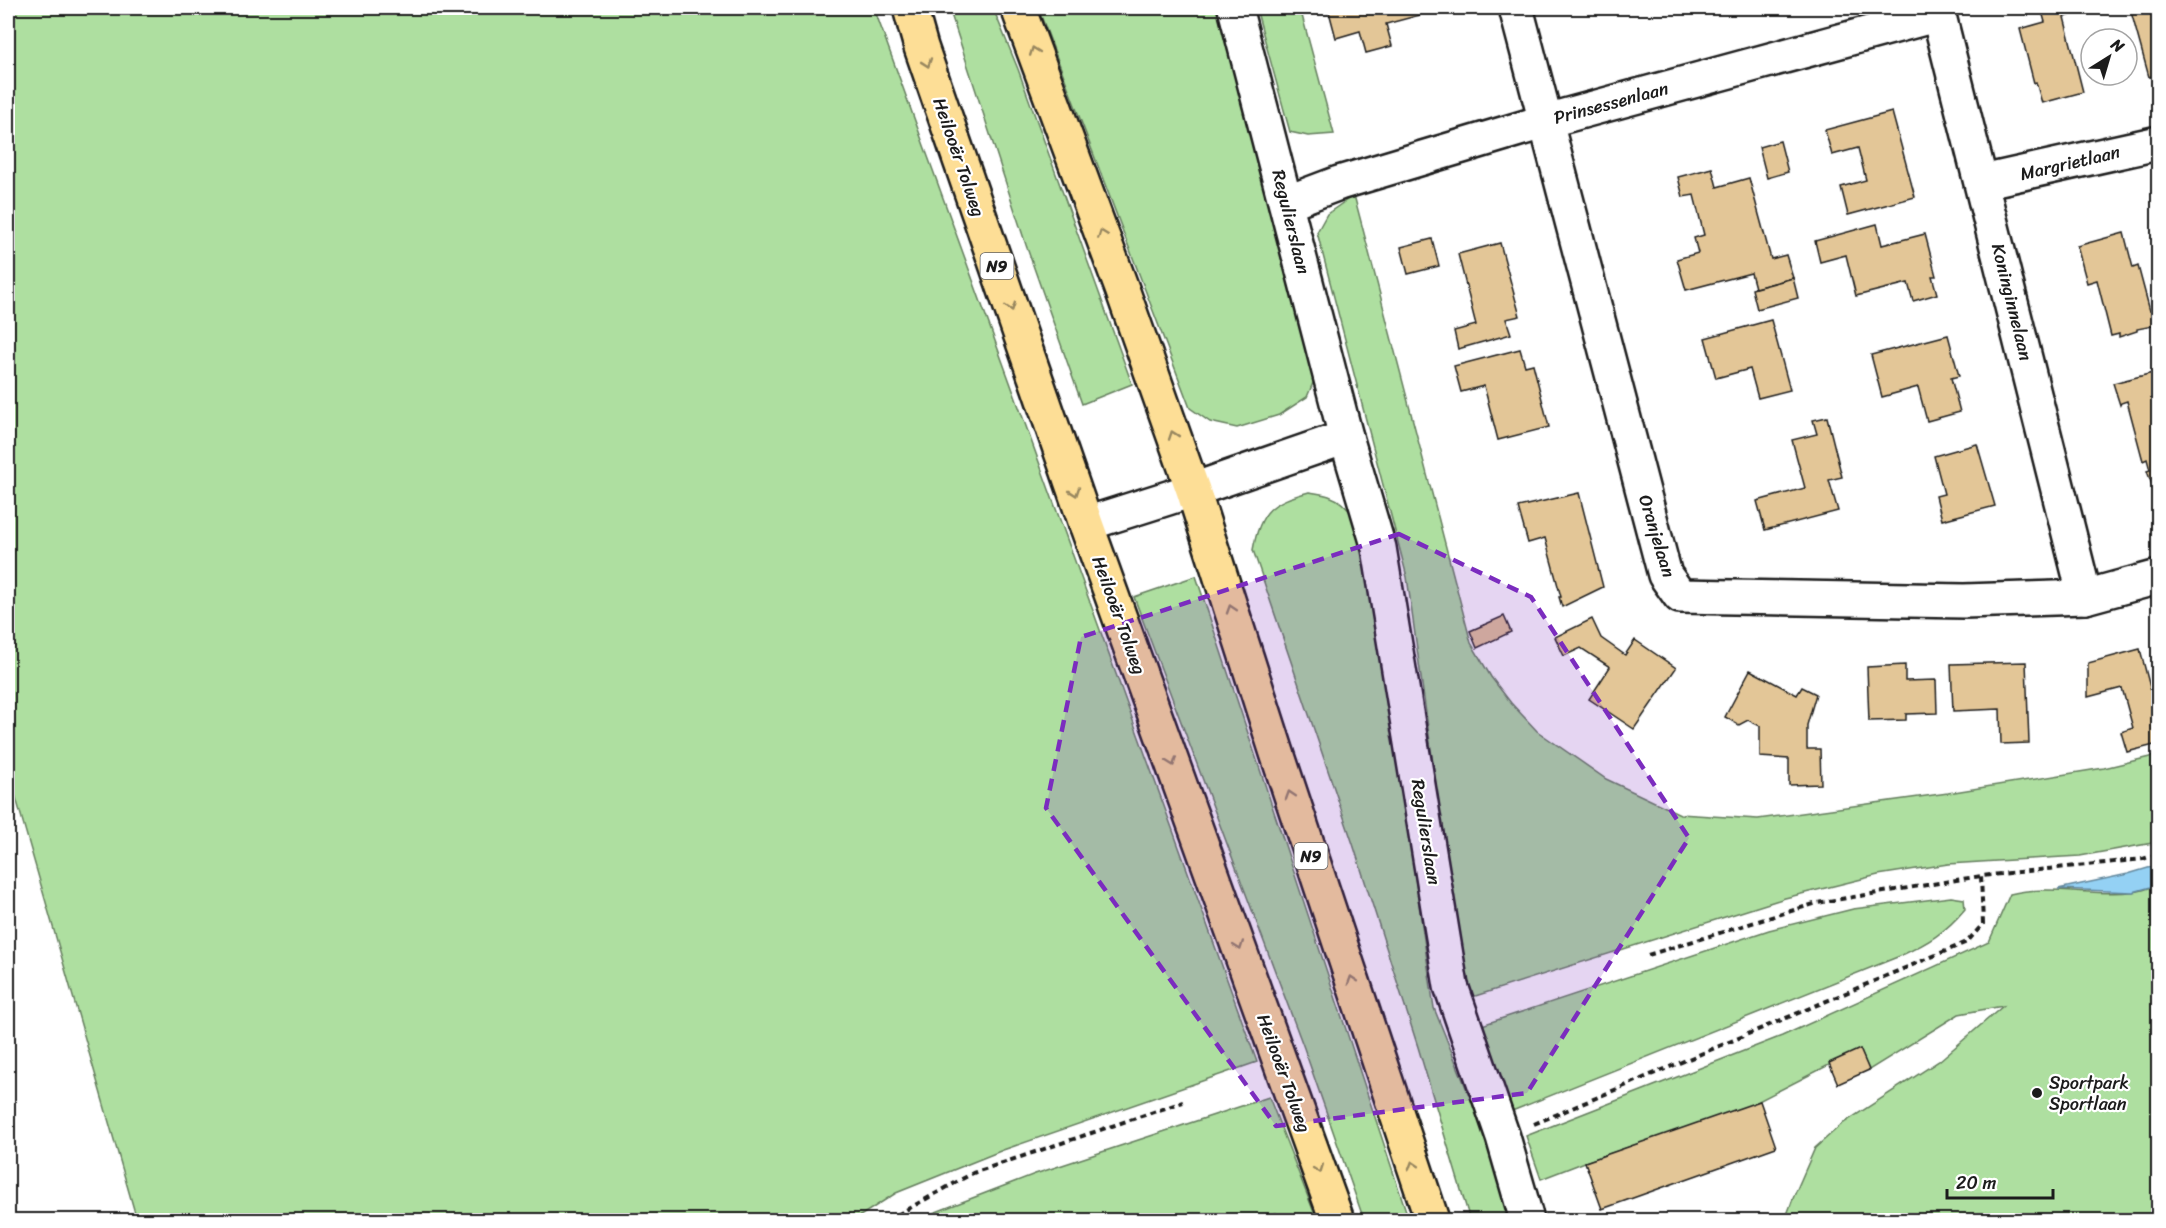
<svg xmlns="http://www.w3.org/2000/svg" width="2166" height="1228" font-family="Sriracha,sans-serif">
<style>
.green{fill:#aedfa0;stroke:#657e5e;stroke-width:1.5}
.water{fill:#94d1f4;stroke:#64899e;stroke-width:1.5}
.building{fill:#e3c697;stroke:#1c1c1c;stroke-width:1.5}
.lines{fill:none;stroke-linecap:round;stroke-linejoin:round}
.minor-casing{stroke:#1c1c1c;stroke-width:38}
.tertiary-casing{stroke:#1c1c1c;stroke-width:38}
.trunk-casing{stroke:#1c1c1c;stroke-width:38}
.path{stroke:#1c1c1c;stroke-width:4;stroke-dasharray:6 4.5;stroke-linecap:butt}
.minor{stroke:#fff;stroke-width:33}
.tertiary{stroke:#fff;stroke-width:33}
.trunk{stroke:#fdde96;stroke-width:33}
.oneway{stroke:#98875f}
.marked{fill:#7b2cbf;fill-opacity:0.2;stroke:#7b2cbf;stroke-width:4.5;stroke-dasharray:12 8;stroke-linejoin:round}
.poi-dot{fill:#1c1c1c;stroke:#fff;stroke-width:2}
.labels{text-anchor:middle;stroke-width:4.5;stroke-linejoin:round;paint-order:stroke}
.shield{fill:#fff;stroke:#606060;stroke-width:1.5}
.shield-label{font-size:16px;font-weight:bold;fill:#1c1c1c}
.street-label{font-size:18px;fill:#1c1c1c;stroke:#fff}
.poi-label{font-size:18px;fill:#1c1c1c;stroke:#fff;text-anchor:start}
</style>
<rect width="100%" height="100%" fill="#fff"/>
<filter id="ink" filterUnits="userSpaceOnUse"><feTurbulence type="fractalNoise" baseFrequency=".0167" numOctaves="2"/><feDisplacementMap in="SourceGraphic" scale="12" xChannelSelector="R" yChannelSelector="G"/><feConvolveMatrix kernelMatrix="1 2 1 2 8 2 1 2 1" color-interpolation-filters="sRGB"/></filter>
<g filter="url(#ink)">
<g class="green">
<path d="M8,8H874L1257,1062L1003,1150L896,1193L854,1220H137L8,770Z"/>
<path d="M949,8H993L1018,69L1132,384L1082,404L1026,245Z"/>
<path d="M1038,8H1222L1319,369L1307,397L1279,415L1237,428L1210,422L1190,408Z"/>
<path d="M1256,8H1300L1334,134L1308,136L1290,132Z"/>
<path d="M1354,195L1471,643L1491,677L1511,703L1537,731L1606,779L1680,814L1758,819L1948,793L2104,768L2158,755V842L2080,856L1948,864L1878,875L1785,898L1469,998L1460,957L1407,577L1317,232L1327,214Z"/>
<path d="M1309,492C1316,493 1323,494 1329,496C1355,505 1363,536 1369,560L1434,1008L1496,1162L1513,1220H1470L1418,1047L1353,844L1253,550C1260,510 1272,502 1309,492Z"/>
<path d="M1196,576L1409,1220H1364L1304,1048L1134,597Z"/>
<path d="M2158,885V1220H1785L1794,1196L1815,1148L1842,1124L1939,1061L2003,1006L1959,1014L1869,1070L1860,1049L1747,1107L1585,1162L1541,1179L1526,1136L1782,1036L1989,942L2010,894C2050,884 2091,896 2131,892C2140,892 2150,887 2158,885Z"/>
<path d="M1951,897L1964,899L1965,909C1945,933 1928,943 1900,956L1512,1111L1479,1026L1769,930L1853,909Z"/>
<path d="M1269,1097L1317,1220H1279L1276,1213L1257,1220H915L1035,1174Z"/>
</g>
<path class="water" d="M2158,865V885L2133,892L2058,889L2128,874Z"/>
<g class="building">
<path d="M1328,8H1418L1420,15L1386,24L1392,46L1366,53L1360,31L1336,38Z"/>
<path d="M1616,8H1638L1617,13Z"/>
<path d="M2041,8H2079L2080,13L2064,17L2083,92L2042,103L2036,82L2034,83L2020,29L2045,22Z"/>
<path d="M2130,8H2158V74L2149,77Z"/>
<path d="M1892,112L1915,197L1848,215L1841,187L1866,180L1858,148L1832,155L1825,130Z"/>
<path d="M1780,141L1788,172L1767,178L1759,147Z"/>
<path d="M1712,168L1717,187L1749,178L1771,259L1786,255L1793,278L1755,288L1751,273L1686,290L1677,259L1698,253L1694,238L1704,235L1694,195L1683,197L1678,177Z"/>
<path d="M1877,224L1882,245L1925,234L1936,276H1932L1937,294L1913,301L1908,283L1856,296L1846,255L1820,262L1815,241Z"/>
<path d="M2124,233L2133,268L2138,266L2150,311L2158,309V325L2137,329V331L2119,337V334L2111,336L2097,280L2087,283L2077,246Z"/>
<path d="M1432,239L1439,266L1408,274L1401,247Z"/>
<path d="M1500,243L1520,316L1506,319L1511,334L1458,349L1454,331L1476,325L1458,254Z"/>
<path d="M1793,278L1798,298L1757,309L1752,289Z"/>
<path d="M1771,320L1790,390L1758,398L1750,369L1716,378L1705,338Z"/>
<path d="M1948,335L1959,376L1951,378L1960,412L1927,421L1918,387L1882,397L1871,355Z"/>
<path d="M1520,349L1525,366L1533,364L1549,427L1498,440L1484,386L1461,392L1454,366Z"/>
<path d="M2153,373L2158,391V493L2153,495L2155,493L2147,471L2150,470L2147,459L2143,461L2127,401L2121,403L2120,405L2113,383Z"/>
<path d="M1827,417L1842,477L1829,480L1838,511L1765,530L1757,501L1805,488L1792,440L1817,434L1813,420Z"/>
<path d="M1977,444L1995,506L1942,520L1936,496L1944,494L1934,456Z"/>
<path d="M1579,493L1603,587L1562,607L1559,597H1561L1545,538L1528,543L1518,507Z"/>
<path d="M1504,616L1511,632L1477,648L1470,631Z"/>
<path d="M1592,619L1601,638L1625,655L1635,640L1676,668L1634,729L1589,699L1610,667L1581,648L1564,656L1555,637Z"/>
<path d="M2140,649L2158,718V744L2127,752L2121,732L2133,728L2122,688L2088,697V663Z"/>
<path d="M2026,662L2029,743L2001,744L2000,709L1953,711L1951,664Z"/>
<path d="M1905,665V681L1936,680L1937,713L1906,714V720L1869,721L1867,667Z"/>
<path d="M1750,670L1797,695L1802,687L1816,694L1807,725V749H1820L1821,784L1789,785V759L1760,757V726L1748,720L1739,725L1725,717Z"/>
<path d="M1860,1049L1869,1070L1838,1084L1829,1063Z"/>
<path d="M1760,1101L1776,1147L1602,1209L1585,1162Z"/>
</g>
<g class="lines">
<g class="minor-casing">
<g id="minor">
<path d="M1516,8L1665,575L1680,596L1964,601L2085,597L2158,577"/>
<path d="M1937,8L2085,597"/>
<path d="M1982,182L2158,143"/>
<path d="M1286,203L1339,183L1546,121L1939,14"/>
<path d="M1346,437L1379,548L1451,986L1503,1137L1527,1220"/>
</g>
</g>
<g class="tertiary-casing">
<path id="tertiary" d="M1086,524L1193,490L1346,437L1235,8"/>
</g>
<g class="trunk-casing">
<g id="trunk">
<path d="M910,8L921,47L1086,524L1337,1220"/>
<path d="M1018,8L1122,289L1193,490L1277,753L1432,1220"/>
</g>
</g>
<g class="path">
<path d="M1648,955L1817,903L1981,876L2143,859L2158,854"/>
<path d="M1534,1124L1967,942L1983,924L1981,876"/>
<path d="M888,1220L973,1173L1183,1102"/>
</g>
<use href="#minor" class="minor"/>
<use href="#tertiary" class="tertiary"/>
<use href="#trunk" class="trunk"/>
</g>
<defs><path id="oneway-chevron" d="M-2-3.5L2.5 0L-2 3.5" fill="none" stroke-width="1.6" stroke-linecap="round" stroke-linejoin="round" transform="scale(1.5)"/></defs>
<g class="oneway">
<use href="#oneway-chevron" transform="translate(1034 51) rotate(-110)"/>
<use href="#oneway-chevron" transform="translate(927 63) rotate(71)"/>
<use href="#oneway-chevron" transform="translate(1102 234) rotate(-110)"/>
<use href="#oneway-chevron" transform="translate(1011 307) rotate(71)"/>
<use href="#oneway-chevron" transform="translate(1173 435) rotate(-109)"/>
<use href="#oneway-chevron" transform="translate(1075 492) rotate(71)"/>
<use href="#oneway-chevron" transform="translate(1231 609) rotate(-108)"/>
<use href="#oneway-chevron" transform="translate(1172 762) rotate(70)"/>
<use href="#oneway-chevron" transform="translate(1290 795) rotate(-108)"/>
<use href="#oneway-chevron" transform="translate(1239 946) rotate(70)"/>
<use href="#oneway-chevron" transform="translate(1352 980) rotate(-108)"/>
<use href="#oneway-chevron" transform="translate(1413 1165) rotate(-108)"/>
<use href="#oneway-chevron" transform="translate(1319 1169) rotate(70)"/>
</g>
</g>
<path class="marked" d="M1399,534L1531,597L1689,838L1527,1093L1276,1126L1046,808L1081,637Z"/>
<circle class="poi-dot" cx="2037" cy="1093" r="6"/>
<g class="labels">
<g class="shield">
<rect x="980.5" y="253" width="33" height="26" rx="4.5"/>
<rect x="1294.5" y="843" width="33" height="26" rx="4.5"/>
</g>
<g class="shield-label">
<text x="997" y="272">N9</text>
<text x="1311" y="862">N9</text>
</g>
<g class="street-label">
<text transform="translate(1611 103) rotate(-15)" y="6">Prinsessenlaan</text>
<text transform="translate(959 157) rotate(71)" y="6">Heilooër Tolweg</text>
<text transform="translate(2070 163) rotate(-13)" y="6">Margrietlaan</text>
<text transform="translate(1291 222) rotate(76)" y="6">Regulierslaan</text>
<text transform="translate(2012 302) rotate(76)" y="6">Koninginnelaan</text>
<text transform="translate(1657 536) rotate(73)" y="6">Oranjelaan</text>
<text transform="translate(1119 615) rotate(70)" y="6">Heilooër Tolweg</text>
<text transform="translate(1426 832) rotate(81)" y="6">Regulierslaan</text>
<text transform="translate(1284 1073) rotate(70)" y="6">Heilooër Tolweg</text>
</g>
<g class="poi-label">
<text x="2049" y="1089">Sportpark<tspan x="2049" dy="21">Sportlaan</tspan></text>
</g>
</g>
<rect width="2166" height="1228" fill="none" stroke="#fff" stroke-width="30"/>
<rect x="15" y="15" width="2136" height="1198" fill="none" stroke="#1c1c1c" stroke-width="2" filter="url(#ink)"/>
<g transform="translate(2109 57) rotate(37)"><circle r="28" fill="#ffffff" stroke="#a4a4a4" stroke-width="1.5"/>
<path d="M0-4.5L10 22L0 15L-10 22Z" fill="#1c1c1c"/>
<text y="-9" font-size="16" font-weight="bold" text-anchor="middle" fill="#1c1c1c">N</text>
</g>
<path d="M1947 1189v9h106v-9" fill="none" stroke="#1c1c1c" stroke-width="3"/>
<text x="1956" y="1189" font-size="18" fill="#1c1c1c" stroke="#ffffff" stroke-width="4.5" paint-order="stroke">20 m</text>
</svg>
